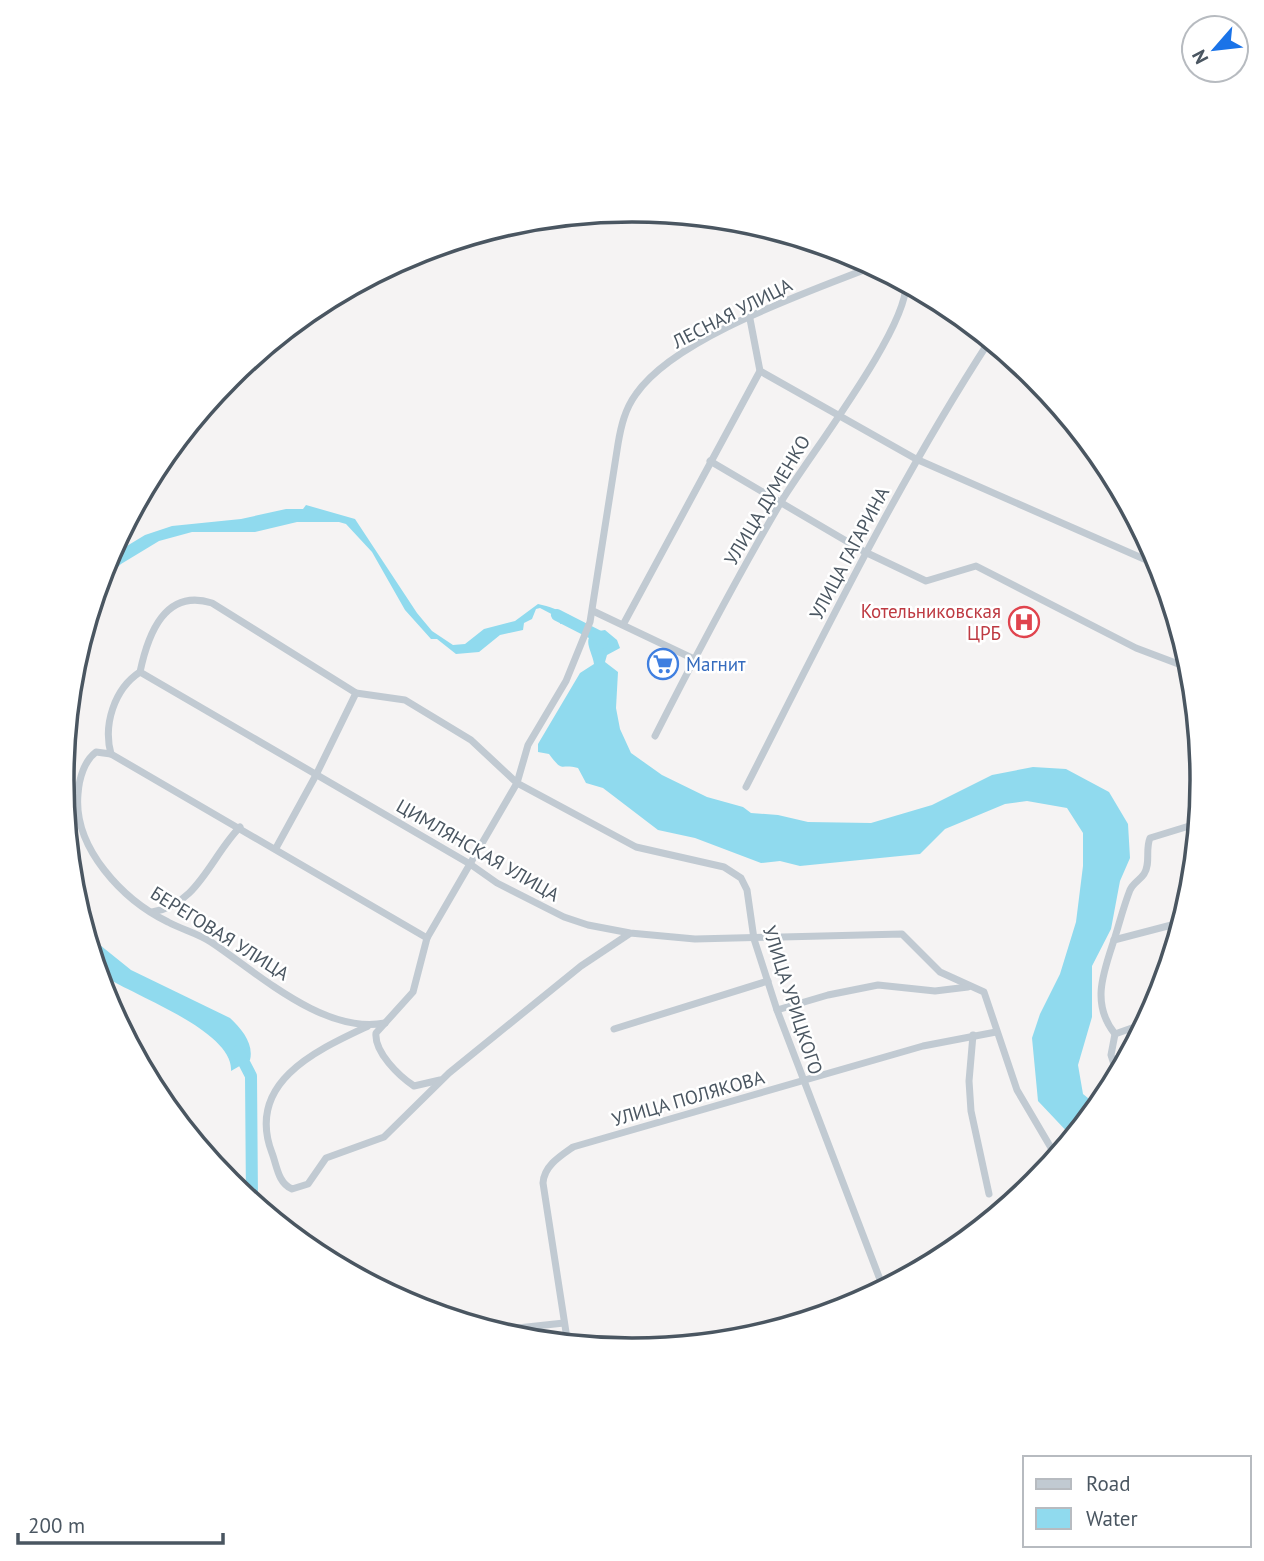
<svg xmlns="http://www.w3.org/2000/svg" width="1264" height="1561" font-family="'PT Sans',sans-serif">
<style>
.water{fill:#90daee}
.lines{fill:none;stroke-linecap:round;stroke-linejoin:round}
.river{stroke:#90daee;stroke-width:12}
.minor{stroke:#c1cad2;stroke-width:7}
.labels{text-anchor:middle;stroke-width:5;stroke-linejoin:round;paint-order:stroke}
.street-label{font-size:19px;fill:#4a5661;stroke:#fff}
.health-label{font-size:19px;fill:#be3a42;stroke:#fff;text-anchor:end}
.shop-label{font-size:19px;fill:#366cbe;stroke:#fff;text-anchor:start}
.rim{fill:none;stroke:#4a5661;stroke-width:3.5}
</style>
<rect width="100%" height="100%" fill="#f5f3f3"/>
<g class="water">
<path d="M306,505L355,519L417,613L432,631L453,645L465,644L484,629L515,621L538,604C549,606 560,611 569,615V622L560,624L561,619L540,608L536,609L532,619L524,623L523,630L500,635L479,652L456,654L437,639H431L405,610L372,552L346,524L339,522H297L255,532H192L159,541L121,564L97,587L107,558L145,535L172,526L241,519L286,509H303Z"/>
<path d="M605,630L617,640L620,648L607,655L605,662L618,672L616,708L620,729L631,753L662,775L707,797L743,807L751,813L778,815L808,822L871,823L932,805L992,775L1033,767L1066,769L1109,792L1128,824L1130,858L1120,881L1111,929L1092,966V1017L1078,1065L1083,1094L1099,1107L1073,1138L1038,1101L1032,1038L1040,1014L1060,974L1076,922L1083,866V833L1067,808L1027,801L1005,804L945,829L920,854L800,866L780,861L761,863L695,838L658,830L603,788L586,783L578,768C559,763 564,774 549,754L538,752V744L580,673L594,664C592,649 577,634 605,630Z"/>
<path d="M85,933L131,970L230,1018C242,1029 254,1044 250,1060L231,1071C234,1031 134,996 104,976L95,969Z"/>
</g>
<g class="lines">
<g class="river">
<path d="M557,615L602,638V643"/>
<path d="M238,1051L251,1076L252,1201"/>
</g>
<g class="minor">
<path d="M874,266C809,292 675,337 636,394C625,409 621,426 618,444L590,622L566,681L528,745L517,783L636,847L724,867L741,878L747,890L754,939L777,1010L884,1290"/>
<path d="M760,371L916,459L1160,566"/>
<path d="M710,461L865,552L926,581L976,566L1136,648L1189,668"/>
<path d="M593,611L694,659"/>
<path d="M624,623L760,371L750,319"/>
<path d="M1191,666C1182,685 1183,696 1196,712"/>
<path d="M140,672L470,864L497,883L564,917L588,925L630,933L695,939L902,934L940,972L984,992L1017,1090L1057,1158"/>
<path d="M655,736C695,657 736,579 781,502C808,457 908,329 906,283"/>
<path d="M111,754C103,725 114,689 140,672C148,634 165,588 212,603L356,693L405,700L471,740L517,783L427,938L413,992L376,1033C374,1052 399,1076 414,1086L440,1080"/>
<path d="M746,787C823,636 897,483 990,340"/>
<path d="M276,848L316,775L356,693"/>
<path d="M152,912C198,905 211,856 240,827"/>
<path d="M1114,940L1183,922"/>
<path d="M777,1010L828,995L878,985L935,991L968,987"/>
<path d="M385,1023C325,1035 259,974 211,942C197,933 183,930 168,922C123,900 73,848 78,794C79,779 84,761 96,752L111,754L427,938"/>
<path d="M368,1026C317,1050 245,1082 272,1153C277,1166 278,1183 292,1189L308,1184L326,1158L384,1137L449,1073L581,966L629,934"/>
<path d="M614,1029L768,981"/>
<path d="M1115,1034L1146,1023"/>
<path d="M973,1035L969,1081L971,1111L989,1194"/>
<path d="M1118,1077L1111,1055L1115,1034C1090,1003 1104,971 1115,937C1120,921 1124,905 1130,890C1133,883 1140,880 1144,874C1151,863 1145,850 1150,838L1199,823"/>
<path d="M489,1331L564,1323"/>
<path d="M568,1345L543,1183C544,1166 560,1156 573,1147L923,1046L996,1032"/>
</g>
</g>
<defs>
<g id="hospital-ring" transform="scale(1.575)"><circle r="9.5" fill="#fff" stroke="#e0444e" stroke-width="1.5"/><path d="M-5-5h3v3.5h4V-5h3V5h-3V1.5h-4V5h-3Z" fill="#e0444e"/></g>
<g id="supermarket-ring" transform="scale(1.575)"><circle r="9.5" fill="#fff" stroke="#3f7fe0" stroke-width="1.5"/><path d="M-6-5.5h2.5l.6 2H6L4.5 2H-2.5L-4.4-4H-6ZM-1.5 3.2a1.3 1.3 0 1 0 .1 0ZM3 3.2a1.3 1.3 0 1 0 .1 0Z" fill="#3f7fe0"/></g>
</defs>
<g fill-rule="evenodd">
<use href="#hospital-ring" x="1024" y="622"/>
<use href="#supermarket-ring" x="663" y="664"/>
</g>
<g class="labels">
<g class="street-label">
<text transform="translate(732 313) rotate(-27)" y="7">ЛЕСНАЯ УЛИЦА</text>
<text transform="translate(767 500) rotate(-59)" y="7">УЛИЦА ДУМЕНКО</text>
<text transform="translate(849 553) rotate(-62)" y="7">УЛИЦА ГАГАРИНА</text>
<text transform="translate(478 850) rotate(30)" y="7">ЦИМЛЯНСКАЯ УЛИЦА</text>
<text transform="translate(220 933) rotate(32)" y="7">БЕРЕГОВАЯ УЛИЦА</text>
<text transform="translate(793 1000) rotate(72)" y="7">УЛИЦА УРИЦКОГО</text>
<text transform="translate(688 1098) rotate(-16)" y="7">УЛИЦА ПОЛЯКОВА</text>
</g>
<g class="health-label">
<text x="1001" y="618">Котельниковская<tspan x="1001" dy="22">ЦРБ</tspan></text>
</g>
<g class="shop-label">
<text x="686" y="671">Магнит</text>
</g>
</g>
<path d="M0 0H1264V1561H0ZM74 780a558 558 0 1 1 1116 0a558 558 0 1 1-1116 0Z" fill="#fff" fill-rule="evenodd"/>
<path class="rim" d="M74 780a558 558 0 1 1 1116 0a558 558 0 1 1-1116 0Z"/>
<rect x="1023" y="1456" width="228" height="91" fill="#ffffff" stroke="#b7bbc0" stroke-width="2"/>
<rect x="1036" y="1479" width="35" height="10" fill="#c1cad2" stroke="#b7bbc0" stroke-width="2"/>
<text x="1086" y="1491" font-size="21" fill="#4a5661">Road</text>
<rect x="1036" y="1508" width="35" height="21" fill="#90daee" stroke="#b7bbc0" stroke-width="2"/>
<text x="1086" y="1526" font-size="21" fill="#4a5661">Water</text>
<g transform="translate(1215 49) rotate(242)"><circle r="33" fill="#ffffff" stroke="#b7bbc0" stroke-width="2"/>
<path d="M0-5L12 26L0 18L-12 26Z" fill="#1a73e8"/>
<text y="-10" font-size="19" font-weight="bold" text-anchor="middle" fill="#4a5661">N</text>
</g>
<path d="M18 1533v10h205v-10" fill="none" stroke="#4a5661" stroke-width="3.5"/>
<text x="28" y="1533" font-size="21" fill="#4a5661" stroke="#ffffff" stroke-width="5" paint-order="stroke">200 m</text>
</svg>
